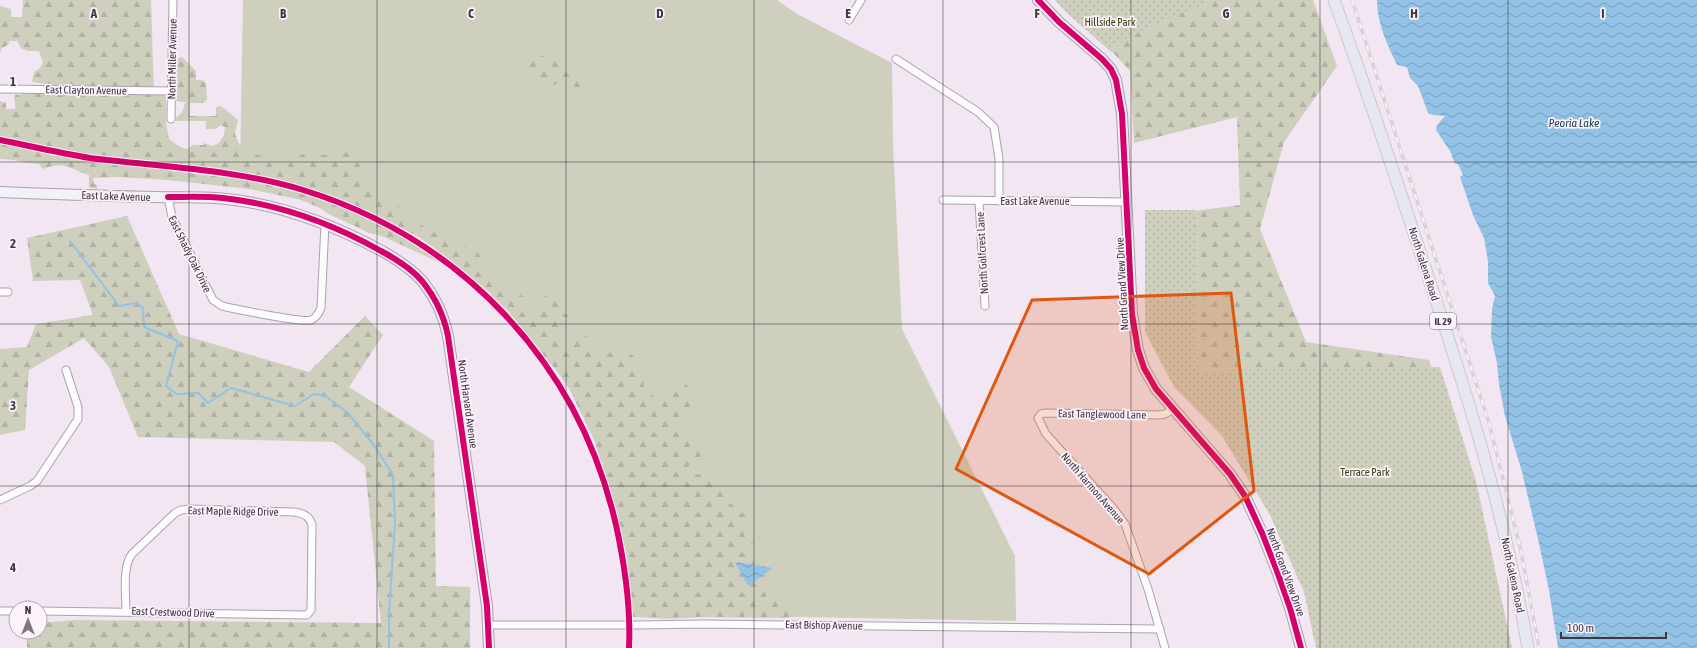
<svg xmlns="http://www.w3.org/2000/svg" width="1697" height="648" font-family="'Asap Condensed',sans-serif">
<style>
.grass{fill:#cecfbd}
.forest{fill:url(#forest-firs)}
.park{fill:url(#park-dots)}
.water{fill:url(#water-waves)}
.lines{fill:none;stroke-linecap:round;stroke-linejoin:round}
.stream{stroke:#92c2e5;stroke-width:2}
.street-casing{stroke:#aca2ac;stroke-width:9}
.secondary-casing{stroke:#aca2ac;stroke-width:12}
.primary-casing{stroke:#cdc7cd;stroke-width:13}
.street{stroke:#fdfbfd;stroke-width:7}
.secondary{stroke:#f2f1f7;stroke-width:10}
.primary{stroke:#e7e7f1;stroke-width:11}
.rail-casing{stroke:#d7d2d7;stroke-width:3.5}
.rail{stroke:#fcf2fc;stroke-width:2;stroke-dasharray:6;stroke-linecap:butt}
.cycleway-casing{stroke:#fcf2fc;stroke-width:8}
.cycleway{stroke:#d6006c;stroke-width:6}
.marked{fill:#e0570f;fill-opacity:0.2;stroke:#e0570f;stroke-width:3;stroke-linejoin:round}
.grid{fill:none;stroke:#403740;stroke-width:1;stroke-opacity:0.55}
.labels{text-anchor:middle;stroke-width:3.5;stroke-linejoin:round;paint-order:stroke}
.shield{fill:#fcf2fc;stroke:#786f78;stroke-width:1}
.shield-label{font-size:10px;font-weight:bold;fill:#403740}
.park-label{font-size:11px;fill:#353f06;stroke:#fcf2fc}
.street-label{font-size:11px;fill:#403740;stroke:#fcf2fc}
.water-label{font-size:12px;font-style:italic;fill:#1a3b4e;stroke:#fcf2fc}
.grid-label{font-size:13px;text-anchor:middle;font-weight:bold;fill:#403740;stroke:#fcf2fc;stroke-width:3.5;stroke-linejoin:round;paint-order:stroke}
</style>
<defs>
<pattern id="forest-firs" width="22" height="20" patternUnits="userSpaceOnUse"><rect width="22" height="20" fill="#cecfbd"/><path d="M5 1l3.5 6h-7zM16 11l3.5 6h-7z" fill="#b2b2a4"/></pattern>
<pattern id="park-dots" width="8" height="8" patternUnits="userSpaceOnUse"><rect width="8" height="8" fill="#cecfbd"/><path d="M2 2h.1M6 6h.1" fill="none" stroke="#b2b2a4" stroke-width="1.8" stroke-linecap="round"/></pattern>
<pattern id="water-waves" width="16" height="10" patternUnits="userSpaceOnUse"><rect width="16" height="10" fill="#92c2e5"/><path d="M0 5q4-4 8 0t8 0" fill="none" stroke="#799ebb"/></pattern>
</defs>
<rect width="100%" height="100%" fill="#f2e6f2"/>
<path class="grass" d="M243,0H777L797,14L892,63L893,145L902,329L1015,556L1016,621L635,614L633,520L610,446L500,291L381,211L240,167Z"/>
<g class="forest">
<path d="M23,0H151L154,93H161L166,96V123L169,139L180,147L187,149L193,145H204V143L212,146L219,143L224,135L225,127L221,125L215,129H206V121H176L175,118C182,114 184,109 185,102L175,101L174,59L182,57L196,71V80H202L206,83L207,100L203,103H190V116H216V107L221,106L238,120L235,134L240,146L246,151L279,162L304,154L323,155L335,152L350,151L360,154L368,186L382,202L396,203L401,208L397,213L399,215L431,230L437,231L479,254L484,268L512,293L517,292L526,299L528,307L533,310L547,294L563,307V311L574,322L563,335L562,339L566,340L587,336L596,351L609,353L616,346L631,354L639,361V368L637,372L646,378L643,384L645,388L650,390L659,406L663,403L668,388L678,380L688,386L691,398V409C679,421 680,433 691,445L696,446L701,444L706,447L705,454L690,463L685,473L687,476L701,474L718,483L725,500L733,505L737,513H744L748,519L744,524L743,527L746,532L754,536V542L745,548V553L748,561L756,560L760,562L766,580V602L781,599L788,605L802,609L798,616L784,618L698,617L671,619L632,617L627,556L615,508L595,442L565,380L545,358L509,312L487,290L470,278L453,262L433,247L417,236L381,218L323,195L284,182L229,171L170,165L171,171L272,183L299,192L343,207L391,230L439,260L438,262L382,236L369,233L350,224L329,214L318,207L301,200L249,189L168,180L118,177L93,178L94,184L97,185V189L89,187V175C69,169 65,160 43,169L39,164C25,163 13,159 0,159V101L6,103V109H15V101H14L15,95L44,92L46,84L32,82L34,72L40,68L43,62L39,51H28L21,48L17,41H9V44L1,49L0,54V6L11,9V17H22Z"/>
<path d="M1064,0H1313L1337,66L1284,142L1260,229L1306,342L1429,360L1478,500L1395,540L1190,365L1163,215L1240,205L1237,117L1134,143L1130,71Z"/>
<path d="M533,53L563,62L580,83V91L574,92L561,83L553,85L542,81L539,76L529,73L527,67Z"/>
<path d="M127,216L179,334L309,372L365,316L383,335L349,387L434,441L436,586L470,587V648H27V632H40V623L73,620L381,623L365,466L334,442L138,437L109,367L84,338L29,370L25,430L0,435V349L27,347L36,324L93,315L80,280L33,281L27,238Z"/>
</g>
<g class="park">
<path d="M1055,0H1212L1127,37L1111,52L1067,13Z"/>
<path d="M1145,210H1195L1198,371L1440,367L1476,481L1512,648H1316L1304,592L1270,515L1222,436L1174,387L1145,332Z"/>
</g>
<g class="water">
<path d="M1377,0H1697V648H1558L1549,590L1538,539L1522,472L1505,416L1499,384L1497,363L1491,337L1492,309L1495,296L1488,283V261L1484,238L1473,215L1460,177L1463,175L1458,164H1455L1450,151L1436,130L1437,125L1445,116L1433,115L1428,113L1418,86L1410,78L1407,67L1397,65C1387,44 1377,23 1377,0Z"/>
<path d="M735,562L773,568L748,586Z"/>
</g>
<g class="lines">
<path class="stream" d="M70,241L119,306L136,303L143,308L144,327L178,341L166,386L176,394L198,393L208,403L231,388L295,406L314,394L325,396L347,412L373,444L393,475L395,524L389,613V648"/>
<g class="street-casing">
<g id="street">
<path d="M849,20L861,0"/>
<path d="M896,59L978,112L994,127L999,159V201"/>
<path d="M0,89L172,91"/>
<path d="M171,119L173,0"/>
<path d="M168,197L172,217L213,300L222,306C235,309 303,323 311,320C316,318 319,313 321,308L325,224"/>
<path d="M943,200L1127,202"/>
<path d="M979,201L985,306"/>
<path d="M0,292H8"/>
<path d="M0,500L30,486L37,481L78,419V407L66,370"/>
<path d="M0,611H16"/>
<path d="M40,611L307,615L311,610L312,525C310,516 303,513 294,512L191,509L181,510L175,513L132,554C122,566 126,596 126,611"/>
<path d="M489,625H638L704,624L1160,629"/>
<path d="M1165,648L1148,589L1125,524L1113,508L1046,434L1038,418L1041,414L1046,413L1159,415L1165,414L1173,409"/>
</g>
</g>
<g class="secondary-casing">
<g id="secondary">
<path d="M1038,0L1059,22L1102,59L1111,69L1116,80L1122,114L1132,314L1138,350L1144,368L1156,389L1230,474L1245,496L1262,533L1277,571L1290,608L1301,648"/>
<path d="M0,192C53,194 105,196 158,197C181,198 204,196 227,199C282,205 334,225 382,251C396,259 412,269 423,282C435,297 444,317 448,336L487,606L489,648"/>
</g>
</g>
<g class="primary-casing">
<path id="primary" d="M1334,0C1365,85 1394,172 1422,258C1465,386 1505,514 1528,648"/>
</g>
<use href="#street" class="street"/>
<use href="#secondary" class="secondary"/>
<use href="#primary" class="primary"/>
<g class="rail-casing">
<path id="rail" d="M1352,0L1489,423L1521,551L1539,648"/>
</g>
<use href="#rail" class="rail"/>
<g class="cycleway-casing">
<g id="cycleway">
<path d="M1038,0L1059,22L1102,59L1111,69L1116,80L1122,114L1132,314L1138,350L1144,368L1156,389L1230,474L1245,496L1262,533L1277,571L1290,608L1301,648"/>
<path d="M0,140C30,146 60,153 90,158C161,167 234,169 303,190C462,239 579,363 616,525C625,566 631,606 629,648"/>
<path d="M168,197C186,197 205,196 223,198C278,204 333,224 381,251C396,259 411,268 422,281C435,297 444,316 448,336L487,606L489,648"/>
</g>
</g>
<use href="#cycleway" class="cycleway"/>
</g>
<path class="marked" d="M1231,293L1254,491L1149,574L956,469L1032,300Z"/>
<path class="grid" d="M189,0V648M377,0V648M566,0V648M754,0V648M943,0V648M1131,0V648M1320,0V648M1508,0V648M0,162H1697M0,324H1697M0,486H1697"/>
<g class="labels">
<rect class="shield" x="1430" y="313" width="26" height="16" rx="3"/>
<g class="shield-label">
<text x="1443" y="325">IL 29</text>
</g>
<g class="park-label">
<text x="1110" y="26">Hillside Park</text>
<text x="1365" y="476">Terrace Park</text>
</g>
<g class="street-label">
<text transform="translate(172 59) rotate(-89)" y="4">North Miller Avenue</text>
<text transform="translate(86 90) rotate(1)" y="4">East Clayton Avenue</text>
<text transform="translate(116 196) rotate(2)" y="4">East Lake Avenue</text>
<text x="1035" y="205">East Lake Avenue</text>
<text transform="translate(982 253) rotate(-93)" y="4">North Golfcrest Lane</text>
<text transform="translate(190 254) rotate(64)" y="4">East Shady Oak Drive</text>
<text transform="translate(1424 264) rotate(72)" y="4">North Galena Road</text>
<text transform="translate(1122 284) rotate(-93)" y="4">North Grand View Drive</text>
<text transform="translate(468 404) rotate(82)" y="4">North Harvard Avenue</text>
<text transform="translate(1102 414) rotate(1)" y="4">East Tanglewood Lane</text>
<text transform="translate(1093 488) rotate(49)" y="4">North Harmon Avenue</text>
<text transform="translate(233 511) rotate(1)" y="4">East Maple Ridge Drive</text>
<text transform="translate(1286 572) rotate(70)" y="4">North Grand View Drive</text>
<text transform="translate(1513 575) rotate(78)" y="4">North Galena Road</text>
<text transform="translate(173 612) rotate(2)" y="4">East Crestwood Drive</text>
<text transform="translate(824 625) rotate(1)" y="4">East Bishop Avenue</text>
</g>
<g class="water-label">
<text x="1574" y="127">Peoria Lake</text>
</g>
</g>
<g class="grid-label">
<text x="94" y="18">A</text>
<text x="283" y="18">B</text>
<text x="471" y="18">C</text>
<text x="660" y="18">D</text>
<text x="848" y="18">E</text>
<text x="1037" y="18">F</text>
<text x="1226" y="18">G</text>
<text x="1414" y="18">H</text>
<text x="1603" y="18">I</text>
<text x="13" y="86">1</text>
<text x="13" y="248">2</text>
<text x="13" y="410">3</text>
<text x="13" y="572">4</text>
</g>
<g transform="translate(28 620)"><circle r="19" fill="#fcf2fc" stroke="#b1a7b1"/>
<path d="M0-3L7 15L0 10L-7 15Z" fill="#7e747e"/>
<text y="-6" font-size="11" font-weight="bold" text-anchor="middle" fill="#403740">N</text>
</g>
<path d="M1561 632v6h105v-6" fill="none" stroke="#403740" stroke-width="2"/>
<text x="1567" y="632" font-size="12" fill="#403740" stroke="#fcf2fc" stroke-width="3" paint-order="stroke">100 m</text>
</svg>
